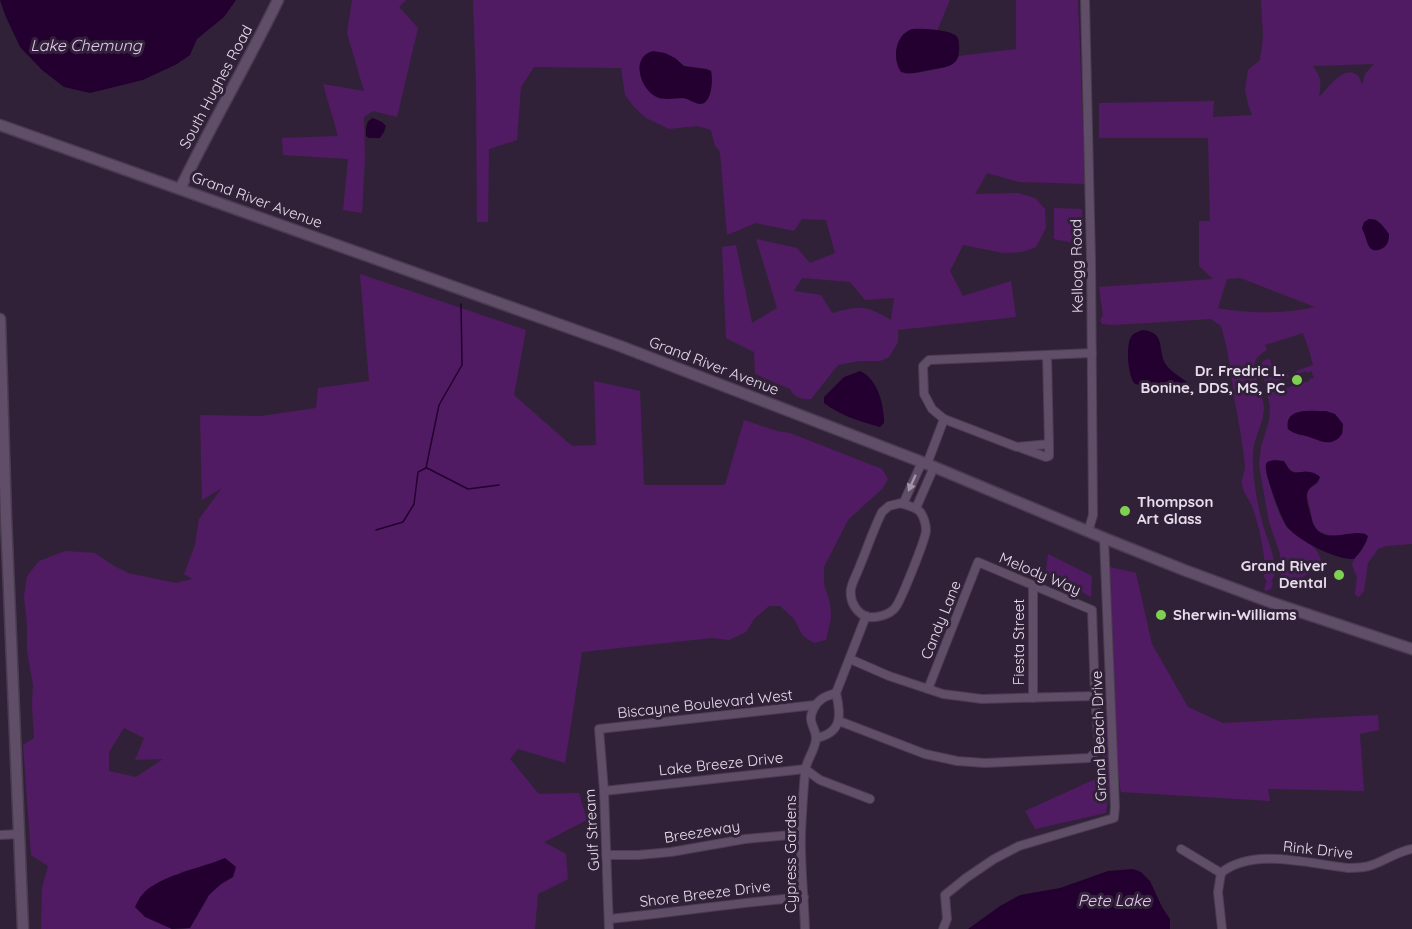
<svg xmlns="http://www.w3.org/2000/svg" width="1412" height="929" font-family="Quicksand,sans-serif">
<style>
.green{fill:#511b63;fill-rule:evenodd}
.water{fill:#230030}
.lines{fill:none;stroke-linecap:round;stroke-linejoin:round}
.stream{stroke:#230030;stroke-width:1.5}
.street-casing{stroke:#4a3c50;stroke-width:10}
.secondary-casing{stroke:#4a3c50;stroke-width:13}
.street{stroke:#604d68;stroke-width:8}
.secondary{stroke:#604d68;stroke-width:10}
.oneway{fill:#a494aa}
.poi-dot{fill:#7fd052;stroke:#312138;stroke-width:2}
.labels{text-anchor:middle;stroke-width:6;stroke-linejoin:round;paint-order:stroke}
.street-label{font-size:15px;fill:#e7dcec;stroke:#312138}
.poi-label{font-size:15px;font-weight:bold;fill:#e7dcec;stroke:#312138;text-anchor:end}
.water-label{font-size:16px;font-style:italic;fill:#e6c9f2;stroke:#312138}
</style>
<rect width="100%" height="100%" fill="#312138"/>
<g class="green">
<path d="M352,0H406L399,7L418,28L397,117L373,111L364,117L365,159L362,213L343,210L348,159L283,155L282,138L338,136L323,84L364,91L347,33Z"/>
<path d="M473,0H950L937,31L928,29L903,34C894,47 892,64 906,74C920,73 952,69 959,56L1016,49V0H1078L1085,184L1019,182L987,173L975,194L1018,193L1035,198L1045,209L1046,228L1036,247L1022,252L1003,253L963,245L950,271L963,296L1011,281L1016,317L898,330V342L889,357L880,361H859L838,365L811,399C802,399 794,398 790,389L755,374L754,352L726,338L722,247L736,245L752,323L777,308L756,239L797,248L810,263L835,253L826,220L802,219L794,231L756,223L727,235L720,152L715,146L711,130L697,126L669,129L646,118L634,107L625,95L621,68L534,67L521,87L517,140L489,149L488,222H477L476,82ZM675,58L684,66L706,69L711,71C713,88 712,93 698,104L688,99L652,94L642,81L639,65ZM802,278L850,282L865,300L894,298L891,320C865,305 862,305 832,313L821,295L794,291Z"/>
<path d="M1261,0H1412V544L1386,546L1378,549L1368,563L1364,591L1359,597L1355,595V593L1357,577L1352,565L1354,559L1360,552L1367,540V536L1365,533L1335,536L1328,535L1317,530L1313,523L1307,495L1309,489L1319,482L1306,471C1297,474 1289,473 1286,463L1266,472C1272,490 1275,510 1286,525C1298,542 1316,540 1321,561L1317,569L1304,576L1294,587L1286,585L1281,581L1280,554L1269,522L1259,465L1261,446L1269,421L1270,407L1261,366L1263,361L1269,359L1270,360L1276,377L1288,374L1289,377L1280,380L1281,386L1286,384V388L1309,381V379L1314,378L1311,371L1307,373L1306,371L1297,374L1296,371L1313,365L1309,350L1303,333L1265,345L1267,350C1263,352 1259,355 1256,359C1250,370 1264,396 1264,409C1263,422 1257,433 1254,445C1250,469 1257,505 1264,528C1268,543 1281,567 1271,582L1273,583L1271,589L1267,591L1264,590L1266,583L1267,582L1264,577C1267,559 1259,526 1253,509C1250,500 1243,493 1242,484C1241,478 1245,473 1245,466C1243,445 1239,424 1235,402C1231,376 1229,351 1221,326L1211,319L1113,325L1102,324L1100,320L1103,315L1099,287L1213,279L1199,266V221H1210L1208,138H1099V103L1214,101L1213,117L1252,115L1248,104L1245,90L1248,70L1260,60L1263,38ZM1374,64L1365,74L1362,85C1361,82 1360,78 1358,76C1345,62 1326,91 1319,97C1321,82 1322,79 1313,66ZM1374,219L1377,220L1386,230L1373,250C1369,247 1363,231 1362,226ZM1240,278L1315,307C1284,314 1249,314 1218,308L1227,279ZM1320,411C1333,412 1342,416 1343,431L1338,439L1324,442L1308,436L1298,435L1289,417C1298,410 1310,411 1320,411Z"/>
<path d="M1054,208L1082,209L1083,245L1054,239Z"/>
<path d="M360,274L526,330L514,395L572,446L596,445L594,381L640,391L644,485H725L744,420L777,431L790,433L882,469L888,479L882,489L848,520L824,567V584L830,603L831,618L826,640L814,643L803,636L794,619L780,606H769L754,619L746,632L729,640L712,638L582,652L565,763L518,749L510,759L539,794L579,793L587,820L544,842L566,854L568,879L538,894L535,929H181L190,928L209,895L221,884L233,877L208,865L181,872L159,922L172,929H41L42,888L48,866L31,855L23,745L34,738L32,705L33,685L27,651V625L24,597L27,576L39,561L65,551L95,553L114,566L128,573L176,583L192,579L184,574L195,545L199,519L222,488L202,500L200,415L261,416L316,408L318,388L369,381ZM124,728L144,738L135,760L163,759L136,777L109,771V752Z"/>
<path d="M1048,554L1092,576L1091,597L1046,572Z"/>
<path d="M1110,567L1136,573L1152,644L1188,707L1223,723L1378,715L1379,730L1360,734L1364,791L1268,789L1270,801L1121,792L1118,775L1111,773L1106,813L1035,829L1025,811L1102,776Z"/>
</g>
<g class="water">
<path d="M0,0H236L224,17L197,39L190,55L177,64L143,80L90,93L64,87L42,70L20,47L5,15Z"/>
<path d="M912,29C920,28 947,30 953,34C958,36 959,40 959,45C961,68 946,67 929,70C919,72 910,75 901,72C892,58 895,35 912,29Z"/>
<path d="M653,51L665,53L675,58L684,66L706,69L711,71C713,80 712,103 701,104C695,104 689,99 683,98C676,98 666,100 659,98C641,92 629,57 653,51Z"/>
<path d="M373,118L382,122L386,126L384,132L380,138H369L366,136C366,129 365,121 373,118Z"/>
<path d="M1369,219C1378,218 1384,227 1389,234C1389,238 1389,240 1387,244C1384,249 1375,253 1370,248C1366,243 1366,235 1362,229L1364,222Z"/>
<path d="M1142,330C1168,332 1156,352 1167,366C1173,373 1182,378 1190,384V388L1189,391C1172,393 1151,388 1135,384C1128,377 1126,348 1130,339C1132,333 1138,332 1142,330Z"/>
<path d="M860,371C878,379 884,405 884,423L880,427C861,422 839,415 824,403V397L844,377Z"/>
<path d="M1326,411L1335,414L1343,424L1342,434C1331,449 1320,440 1306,436C1299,434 1294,434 1288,429C1284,407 1311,411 1326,411Z"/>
<path d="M1274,460L1284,461C1286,464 1287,467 1290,470C1298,477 1307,466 1320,477C1318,485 1308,486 1307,494C1306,501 1309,507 1310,513C1312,518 1312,523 1315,527C1327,546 1356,526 1368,536C1366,544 1360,553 1354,559C1336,560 1299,541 1287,527C1282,520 1263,471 1266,464C1267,461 1271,461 1274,460Z"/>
<path d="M225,858L236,867L233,877L221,884L209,895L190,928L172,929L145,917L135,907C137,903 139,898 142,895C157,876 202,868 225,858Z"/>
<path d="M1133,869L1141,872L1150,881L1162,907L1170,919V929H968L1000,906L1020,895L1060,888L1108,871Z"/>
</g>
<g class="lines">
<g class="stream">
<path d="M427,468L468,489L499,485"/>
<path d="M376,530L403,522L414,504L418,472L426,468L439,405L462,365L461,304"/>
</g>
<g class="street-casing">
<g id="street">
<path d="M1085,0L1091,259L1093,515L1088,532"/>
<path d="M1047,355L1049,444L1017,447L944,419L932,409L924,394L923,366L929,360L1092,353"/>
<path d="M1021,448L1046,457L1049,456V444"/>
<path d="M927,464L944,419"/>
<path d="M901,503C908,506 917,507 921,513C924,518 926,525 926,531C925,540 901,601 895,608C889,615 877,618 869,617C857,615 849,601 851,589C852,582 857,574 859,568C867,549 873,530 882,512L889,506Z"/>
<path d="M903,504L922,462"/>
<path d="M916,508L934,467"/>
<path d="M1033,585V698"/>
<path d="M850,659L889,676L943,694L982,699L1095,696"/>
<path d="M836,693L866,616"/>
<path d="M839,721L925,754L957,761L985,763L1089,758L1096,752L1099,747L1095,696L1092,610L978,562L928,689"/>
<path d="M816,738C843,733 841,714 836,693"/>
<path d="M604,791L805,769L820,780L870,799"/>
<path d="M0,835L19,834"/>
<path d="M1181,849L1221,873"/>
<path d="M606,855H638L671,852L745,839L801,834"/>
<path d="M1221,873C1253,847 1310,864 1348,868C1356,868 1364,868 1372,865C1386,860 1397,852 1412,849"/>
<path d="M1221,873L1218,892L1222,929"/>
<path d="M609,919C674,912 739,903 804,897"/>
<path d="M609,929L604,791L599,729L815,705"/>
<path d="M805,929C804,897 800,864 801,833C802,813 803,793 805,773C805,761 816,750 816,738C816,726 806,723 814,708C819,698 827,696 836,693"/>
<path d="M943,929L947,919L945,895L966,878L994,859L1019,846L1114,818L1115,807L1104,538"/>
</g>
</g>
<g class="secondary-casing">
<g id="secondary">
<path d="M0,125L620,346L927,464L1104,538L1184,570L1270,602L1412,649"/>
<path d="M180,189C211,125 247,64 278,0"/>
<path d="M0,319L6,517L23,929"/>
</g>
</g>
<use href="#street" class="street"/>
<use href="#secondary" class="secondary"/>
</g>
<defs><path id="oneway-solid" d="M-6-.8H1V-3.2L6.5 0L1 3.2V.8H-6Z" transform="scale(1.5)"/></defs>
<use class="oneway" href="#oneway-solid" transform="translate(912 483) rotate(114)"/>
<g class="poi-dot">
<circle cx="1297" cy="380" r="6"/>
<circle cx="1125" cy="511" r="6"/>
<circle cx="1339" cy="575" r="6"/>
<circle cx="1161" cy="615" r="6"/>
</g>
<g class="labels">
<g class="street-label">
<text transform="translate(216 87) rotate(-62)" y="5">South Hughes Road</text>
<text transform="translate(257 200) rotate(20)" y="5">Grand River Avenue</text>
<text transform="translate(1077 266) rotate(-91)" y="5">Kellogg Road</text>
<text transform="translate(714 366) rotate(21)" y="5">Grand River Avenue</text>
<text transform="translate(1040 574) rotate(23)" y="5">Melody Way</text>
<text transform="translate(941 620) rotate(-68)" y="5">Candy Lane</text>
<text transform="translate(1019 642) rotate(-90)" y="5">Fiesta Street</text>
<text transform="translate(705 704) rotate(-6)" y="5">Biscayne Boulevard West</text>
<text transform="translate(1099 736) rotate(-92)" y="5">Grand Beach Drive</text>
<text transform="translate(721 764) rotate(-6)" y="5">Lake Breeze Drive</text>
<text transform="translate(592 830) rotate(-93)" y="5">Gulf Stream</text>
<text transform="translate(702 832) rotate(-9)" y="5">Breezeway</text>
<text transform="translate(1318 850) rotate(6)" y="5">Rink Drive</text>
<text transform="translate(791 854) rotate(-90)" y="5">Cypress Gardens</text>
<text transform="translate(705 894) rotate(-7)" y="5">Shore Breeze Drive</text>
</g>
<g class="poi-label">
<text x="1285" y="376">Dr. Fredric L.<tspan x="1285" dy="17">Bonine, DDS, MS, PC</tspan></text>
<text x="1137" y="507" text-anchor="start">Thompson<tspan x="1137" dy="17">Art Glass</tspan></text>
<text x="1327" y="571">Grand River<tspan x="1327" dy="17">Dental</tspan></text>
<text x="1173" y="620" text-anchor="start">Sherwin-Williams</text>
</g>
<g class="water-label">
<text x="86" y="51">Lake Chemung</text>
<text x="1114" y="906">Pete Lake</text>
</g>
</g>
</svg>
